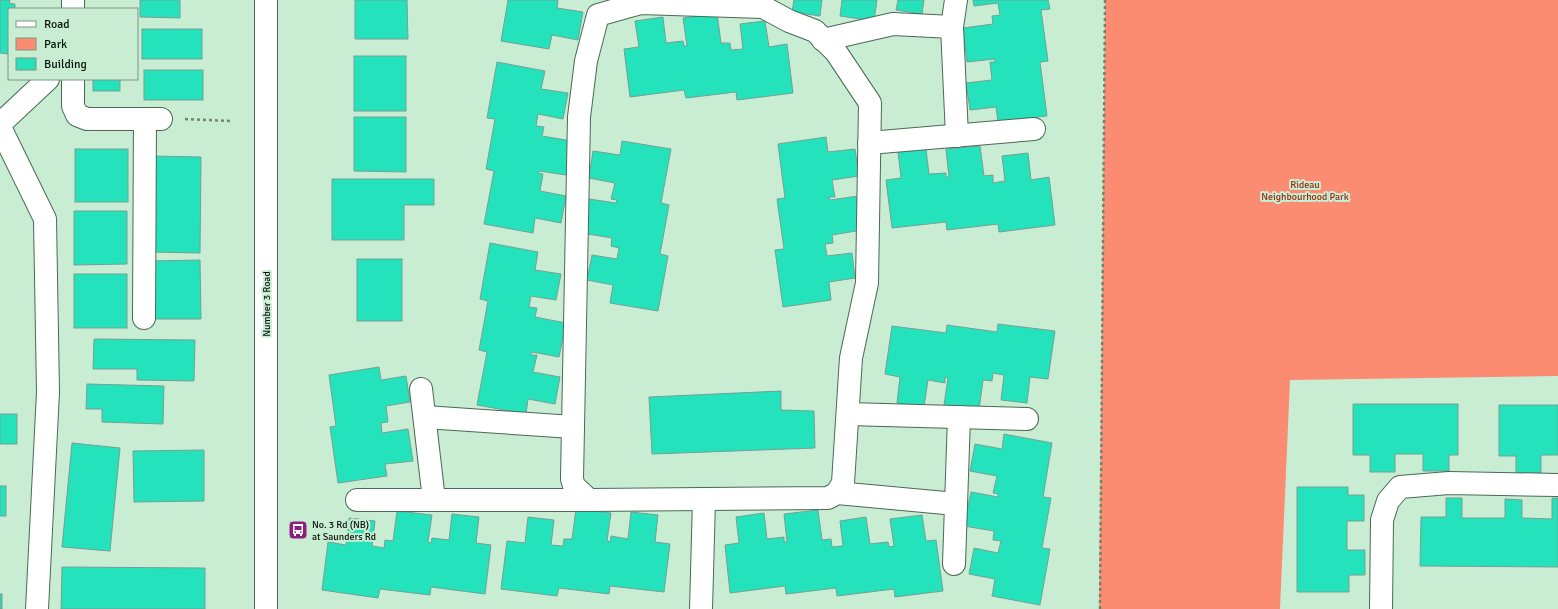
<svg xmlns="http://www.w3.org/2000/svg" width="1558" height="609" font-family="Signika,sans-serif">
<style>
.green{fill:#fb8b71}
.building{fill:#24e2bc;stroke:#75a093}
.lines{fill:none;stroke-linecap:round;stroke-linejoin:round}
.minor-casing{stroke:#4a6954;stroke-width:24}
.major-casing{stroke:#4a6954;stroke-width:24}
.path{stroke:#6d8674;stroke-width:2.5;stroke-dasharray:3 3;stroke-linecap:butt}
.minor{stroke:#fff;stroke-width:22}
.major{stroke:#fff;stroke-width:22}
.labels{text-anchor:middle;stroke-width:4;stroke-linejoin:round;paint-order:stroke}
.park-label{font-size:10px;fill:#912910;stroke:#c9edd3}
.street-label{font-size:10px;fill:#06120a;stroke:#c9edd3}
.poi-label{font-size:10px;fill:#06120a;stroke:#c9edd3;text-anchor:start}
</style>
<rect width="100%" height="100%" fill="#c9edd3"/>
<path class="green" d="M1105,0H1558V376L1290,380L1280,609H1099Z"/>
<g class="building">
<path d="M0,0H10L9,3L15,4V9H9V45L8,54L0,53Z"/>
<path d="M140,0H180V18L140,17Z"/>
<path d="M355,0H407L408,39H355Z"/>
<path d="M508,0H558L557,8L583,12L578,40L552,35L549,49L501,41Z"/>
<path d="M794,0H822L820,16L792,12Z"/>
<path d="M842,0H877L874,21L840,16Z"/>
<path d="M898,0H924L922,14L896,10Z"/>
<path d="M973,0H1048L1050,9L1041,10L1048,61L1040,62L1047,116L998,122L996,107L970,110L966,83L992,80L990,62H995V59L967,62L963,28L993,24L992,16L1000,15L998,3L974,6Z"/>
<path d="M717,13L721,43H730L731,50L743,49L740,24L765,21L769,47L787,44L793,93L737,100L736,92L686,98L684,90L630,97L624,49L639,47L635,21L663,17L666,43L683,41L684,46H687L683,18Z"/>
<rect x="142" y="29" width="60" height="30"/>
<rect x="354" y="56" width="52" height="55"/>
<path d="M497,62L545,71L541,89L568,93L563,119L538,114L536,126L544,127L542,136L572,141L566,175L539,171L538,173L543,174L540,191L566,196L561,223L535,218L533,233L484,224L494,171L486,169L495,119L487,118Z"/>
<rect x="144" y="70" width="59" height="30"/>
<rect x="93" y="79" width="27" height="12"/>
<path d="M354,117H406V172L354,171Z"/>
<path d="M826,137L828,152L855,149L859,176L832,180L835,197H829L830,200L858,196L862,230L832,235L833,243L825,244L827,256L852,253L855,278L829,282L831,300L783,307L775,250L784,249L777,199L785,198L778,144Z"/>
<path d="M622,141L671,149L661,203L669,205L660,254L668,256L658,311L610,303L613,285L587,280L592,255L617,259L619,248L611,246L612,238L582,233L589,199L616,203L617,200L611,199L615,183L589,178L593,151L620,155Z"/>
<path d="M980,146L984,176L993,175V183L1005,181L1002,156L1028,153L1031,180L1049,177L1055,225L999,232L998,224L947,230L946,222L892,228L886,180L901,178L898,152L926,149L929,174L946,173V177H949L946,149Z"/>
<rect x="75" y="149" width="53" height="53"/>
<path d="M152,156L201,157L200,253L151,252Z"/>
<path d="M332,179H434V205H404V240H332Z"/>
<path d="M74,211H127V264L74,265Z"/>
<path d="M490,243L538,252L535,270L561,274L556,300L531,296L529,307L537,308L535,317L566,323L559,357L532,352L531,355H537L533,372L560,377L555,404L528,399L526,414L477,405L487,352L479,350L488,301L480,299Z"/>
<rect x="357" y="259" width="45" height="62"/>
<path d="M200,260L201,319H152V261Z"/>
<rect x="74" y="274" width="53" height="54"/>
<path d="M998,324L1055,331L1048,379L1030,377L1027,403L1001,400L1004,375L993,373L992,381L983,380L979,410L944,405L948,378L945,377V383L928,380L924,407L897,403L900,377L885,374L892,326L946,333L947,325L997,332Z"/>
<path d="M94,339L195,340L194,381L137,380V369H93Z"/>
<path d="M379,367L381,380L406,376L410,402L386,406L388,422L381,423L382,433L408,429L413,461L385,464L387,476L338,483L330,427L336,426L329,375Z"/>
<path d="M87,384L164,386L163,424L102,422V409H86Z"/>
<path d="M781,391V410L814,411L815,448L652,454L649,397Z"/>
<path d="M1353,404H1458V455H1449V471H1423V454H1395V472H1370V455H1353Z"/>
<path d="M1499,405H1558V455H1541V473H1516V456H1499Z"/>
<rect x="0" y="414" width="17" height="30"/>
<path d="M1004,434L1052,443L1043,497L1051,498L1042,548L1050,549L1040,605L992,596L995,579L969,574L974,548L998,553L1001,541L993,540L994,531L964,526L971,492L998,497V494L993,493L997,476L970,471L975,444L1002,449Z"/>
<path d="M72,443L120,448L110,551L62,547Z"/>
<path d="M204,450V501L134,502L133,451Z"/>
<rect x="0" y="486" width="6" height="30"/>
<path d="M1297,487H1348V495H1364V521H1347V550H1365V575H1349V592H1297Z"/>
<path d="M1446,498H1462V518H1505V499L1522,500V518L1552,519V498H1558V567L1420,566L1421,517H1446Z"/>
<path d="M576,509L611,513L607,541L610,542L611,536L628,539L631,512L658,515L655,542L670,544L664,592L610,586L609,594L559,588L557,596L501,589L507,541L525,543L528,517L554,520L551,545L563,546L564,539H572Z"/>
<path d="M818,510L822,540L831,539L832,547L843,546L840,521L866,517L870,544L888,542L889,547L894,546L890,519L922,515L926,541L936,540L943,591L895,597L894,589L837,596L836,588L786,594L785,586L730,593L725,545L739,543L736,517L764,513L767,539L784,537V542H787L784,514Z"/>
<path d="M397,511L432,515L428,542L431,543L432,538L449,540L452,514L479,517L476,543L491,545L485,594L431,587L430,595L380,589L378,598L322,590L328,542L346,545L349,518L375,521L372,546L384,548L385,540L393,541Z"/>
<path d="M62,567L205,568V609H61Z"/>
<rect x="0" y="594" width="2" height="15"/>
</g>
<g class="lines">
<g class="minor-casing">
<g id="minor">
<path d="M956,0L952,27L957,136"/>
<path d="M641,3L763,7L789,21L815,31L836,52L870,103L867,283L851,358L843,483L837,493L828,498L589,500L574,486L572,479L579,117L586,61L598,15Z"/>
<path d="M73,9V0"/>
<path d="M823,40L893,24L952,27"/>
<path d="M73,79V106L77,115L87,119H161"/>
<path d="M0,124L48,79"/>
<path d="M0,127L45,219L48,392L37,609"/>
<path d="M869,143L1034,129"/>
<path d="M144,318L145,119"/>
<path d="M421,389L434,500"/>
<path d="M848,414L1027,419"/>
<path d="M425,417L573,427"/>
<path d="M837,493L956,504"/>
<path d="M357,500H589"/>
<path d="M954,564L959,417"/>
<path d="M701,609L704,500"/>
<path d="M1381,609L1382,520L1388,501L1400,487L1449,483L1558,485"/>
</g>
</g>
<g class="major-casing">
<path id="major" d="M266,0V609"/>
</g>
<g class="path">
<path d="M185,119L232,121"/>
<path d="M1100,609L1105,0"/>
</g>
<use href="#minor" class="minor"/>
<use href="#major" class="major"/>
</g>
<defs>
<g id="bus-square" transform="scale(1)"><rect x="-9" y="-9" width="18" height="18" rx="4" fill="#8e1d7f" stroke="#c9edd3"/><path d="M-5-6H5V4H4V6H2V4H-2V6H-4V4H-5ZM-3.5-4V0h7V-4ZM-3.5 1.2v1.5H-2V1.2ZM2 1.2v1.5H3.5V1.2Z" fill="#fff"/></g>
</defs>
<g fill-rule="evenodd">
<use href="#bus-square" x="298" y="530"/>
</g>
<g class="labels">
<g class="park-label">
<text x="1305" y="188">Rideau<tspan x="1305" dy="12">Neighbourhood Park</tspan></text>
</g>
<g class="street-label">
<text transform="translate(266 304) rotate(-90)" y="4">Number 3 Road</text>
</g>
<g class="poi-label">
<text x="312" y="528">No. 3 Rd (NB)<tspan x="312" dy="12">at Saunders Rd</tspan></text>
</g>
</g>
<rect x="8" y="8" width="130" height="72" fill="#c9edd3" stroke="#7b9583"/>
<rect x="16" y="21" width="20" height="6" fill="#ffffff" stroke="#7b9583"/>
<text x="44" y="28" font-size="12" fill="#06120a">Road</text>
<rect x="16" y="38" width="20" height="12" fill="#fb8b71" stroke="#7b9583"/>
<text x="44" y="48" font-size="12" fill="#06120a">Park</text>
<rect x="16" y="58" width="20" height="12" fill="#24e2bc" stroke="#7b9583"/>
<text x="44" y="68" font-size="12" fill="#06120a">Building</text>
</svg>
